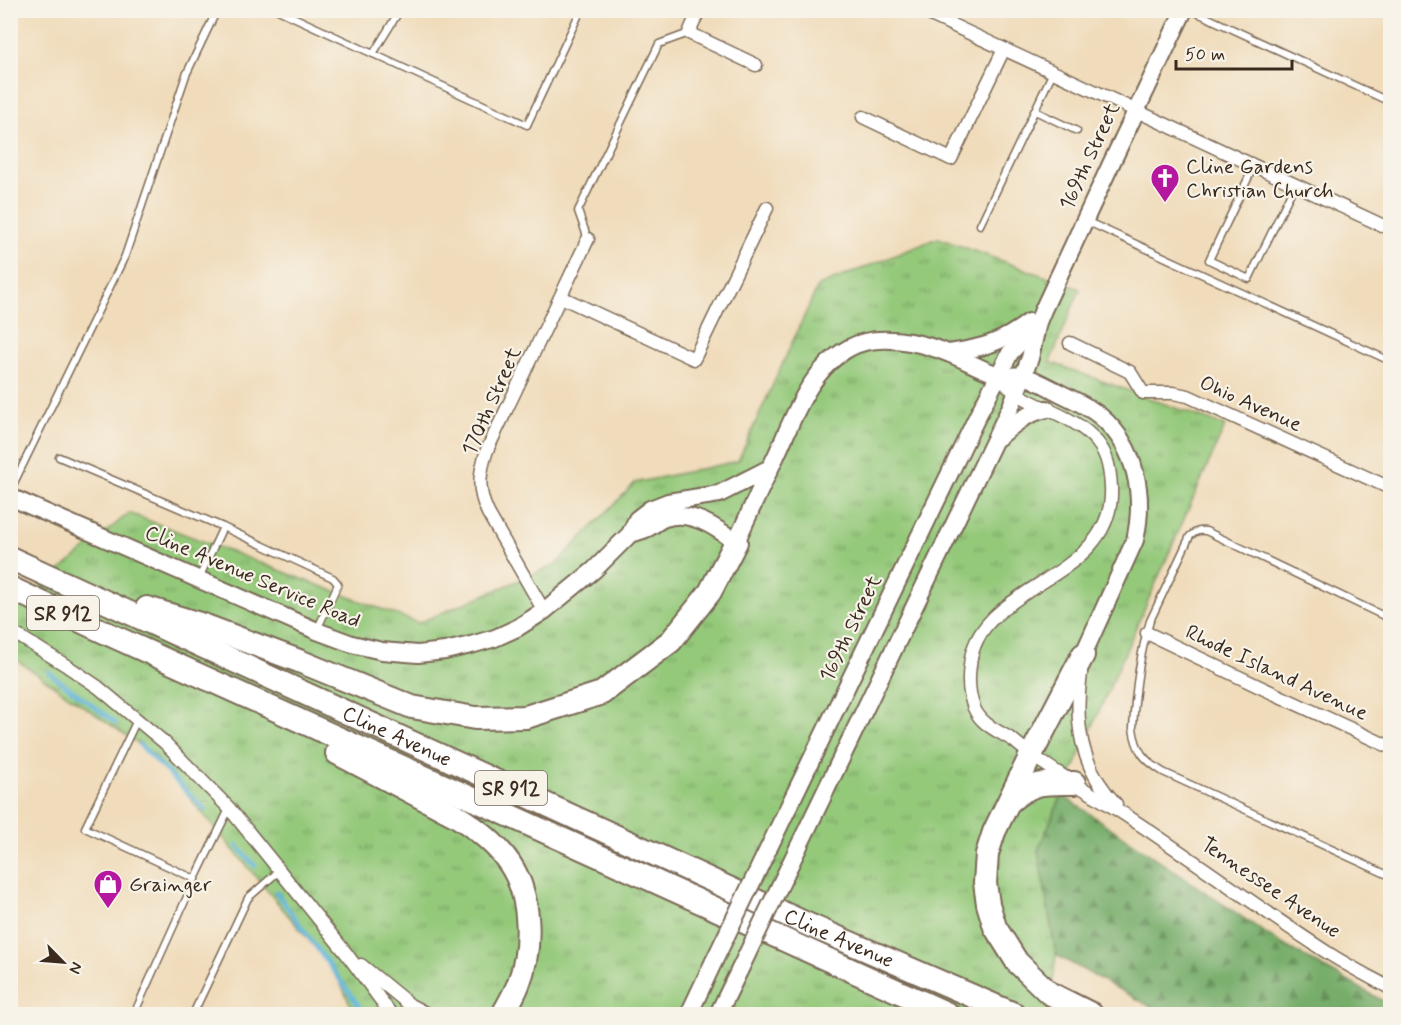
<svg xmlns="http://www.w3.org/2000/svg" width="1401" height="1025" font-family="Mynerve,sans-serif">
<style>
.grass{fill:url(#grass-tufts);stroke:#687a4c;stroke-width:1.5}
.forest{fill:url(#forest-firs);stroke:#596c44;stroke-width:1.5}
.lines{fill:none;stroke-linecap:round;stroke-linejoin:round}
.stream{stroke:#5db4da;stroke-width:4.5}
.lane-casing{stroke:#7a6855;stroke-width:9}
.street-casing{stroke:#7a6855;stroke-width:15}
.secondary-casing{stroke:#7a6855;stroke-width:20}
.highway-casing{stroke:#7a6855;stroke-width:26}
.lane{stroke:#fff;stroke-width:6}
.street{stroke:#fff;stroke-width:12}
.secondary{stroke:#fff;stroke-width:16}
.highway{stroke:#fff;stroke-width:22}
.secondary-bridge-casing{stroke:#7a6855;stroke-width:20;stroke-linecap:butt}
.secondary-bridge{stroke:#fff;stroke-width:16}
.labels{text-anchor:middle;stroke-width:4.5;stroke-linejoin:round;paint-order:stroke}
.shield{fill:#f7f3e8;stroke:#73665b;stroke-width:1.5}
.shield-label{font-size:20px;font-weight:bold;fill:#3b2a1e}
.street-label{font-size:21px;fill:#3b2a1e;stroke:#f7f3e8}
.poi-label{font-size:21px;fill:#3b2a1e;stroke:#f7f3e8;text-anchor:start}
</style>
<defs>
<pattern id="grass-tufts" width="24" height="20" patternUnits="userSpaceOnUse" patternTransform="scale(1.5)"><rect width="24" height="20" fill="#94c97a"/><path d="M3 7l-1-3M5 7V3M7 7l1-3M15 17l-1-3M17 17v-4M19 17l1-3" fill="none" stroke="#7aa363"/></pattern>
<pattern id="forest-firs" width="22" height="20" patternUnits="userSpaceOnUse" patternTransform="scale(1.5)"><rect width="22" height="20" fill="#77ad6a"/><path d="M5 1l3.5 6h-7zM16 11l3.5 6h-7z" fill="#638d57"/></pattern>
</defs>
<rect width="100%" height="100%" fill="#f7f3e8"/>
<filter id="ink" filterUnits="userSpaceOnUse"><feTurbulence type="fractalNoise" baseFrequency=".0167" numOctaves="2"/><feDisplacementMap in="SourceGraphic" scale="12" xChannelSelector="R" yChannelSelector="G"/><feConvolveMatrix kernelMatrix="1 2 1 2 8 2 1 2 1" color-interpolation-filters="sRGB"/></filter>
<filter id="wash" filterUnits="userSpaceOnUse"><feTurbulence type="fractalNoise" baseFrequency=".008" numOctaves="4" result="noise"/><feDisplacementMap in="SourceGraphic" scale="24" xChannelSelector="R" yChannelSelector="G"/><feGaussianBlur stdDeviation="1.35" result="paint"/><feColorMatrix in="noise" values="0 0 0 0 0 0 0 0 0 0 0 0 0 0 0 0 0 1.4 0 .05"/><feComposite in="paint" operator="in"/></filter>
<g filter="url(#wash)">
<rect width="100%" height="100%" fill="#f0dbba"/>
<path class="grass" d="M938,238L1080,289L1050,362L1225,426L1038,850L1056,955L1049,1014H355L334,970L153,754L11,656V611L129,513L418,623L555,565L635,483L738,461L818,286Z"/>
<path class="forest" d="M1062,795L1282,944L1390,1005V1014H1164L1056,955L1038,850Z"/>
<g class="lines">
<g class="stream">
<path d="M48,672L116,723"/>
<path d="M140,745L205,810"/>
<path d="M237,846L255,866"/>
<path d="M276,892L365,1014"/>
<path d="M611,1014V1013"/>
</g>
</g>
</g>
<g filter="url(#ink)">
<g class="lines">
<g class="lane-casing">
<g id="lane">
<path d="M278,10L527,125L581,10"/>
<path d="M1191,10L1390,102"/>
<path d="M373,54L400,10"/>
<path d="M1035,111L1077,131"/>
<path d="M1254,166L1209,260L1249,279L1295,184"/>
<path d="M1086,221L1390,361"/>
<path d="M980,225L1053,72"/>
<path d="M588,239L578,211L659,44L689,33"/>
<path d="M59,457L223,527L333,578L338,584L317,630"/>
<path d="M10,491L125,256L186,75L217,10"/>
<path d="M199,578L223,527"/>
<path d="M1390,619L1206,531C1199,530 1196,531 1190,536L1150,621C1139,656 1135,692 1133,728C1136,751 1144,760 1163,772L1390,876"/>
<path d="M137,720L85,828L195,879L229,809"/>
<path d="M134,1014L195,879"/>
<path d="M193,1014L248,898L279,871"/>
</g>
</g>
<g class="street-casing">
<g id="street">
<path d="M699,10L689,33L756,65"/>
<path d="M920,10L1390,229"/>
<path d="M863,117L951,159L1004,49"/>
<path d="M561,297L694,359L767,208"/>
<path d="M1070,343L1130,372L1143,393H1173L1188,396L1390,488"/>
<path d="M999,376C1004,381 1009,388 1016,393C1020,396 1027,399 1032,402C1055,413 1081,422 1097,442C1108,455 1110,471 1111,487C1116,582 977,582 970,665C968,679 969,695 974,708C982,726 999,731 1014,741C1020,746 1026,751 1033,756C1064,778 1098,797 1130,818C1197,862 1261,910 1328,953C1348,966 1370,977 1390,988"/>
<path d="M544,611L488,513C477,490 479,474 487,450L588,239"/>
<path d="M10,632L22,638L67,666L98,687L165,743L229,808L346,953L391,1014"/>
<path d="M1147,633L1260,687L1390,747"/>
<path d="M1081,673C1074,722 1080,767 1116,804"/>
<path d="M361,965L410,1005L427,1014"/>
</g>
</g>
<g class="secondary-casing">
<g id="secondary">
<path d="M949,353C982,348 1002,343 1029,322"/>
<path d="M999,437C1013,425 1028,412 1047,409"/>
<path d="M10,497L317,631L352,644L382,651L418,654L445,651L471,645L495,638L517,628L544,611L594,570L630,534L637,519L650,509L668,502L719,494L770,468"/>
<path d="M630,534C636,532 643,531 648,528C654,525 659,520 665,518C690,509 717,528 736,542C749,514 762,485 776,456C794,417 809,370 849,348C877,332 922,342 950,354C966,360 980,369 996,374C1005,378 1014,374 1023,376C1033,378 1050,388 1060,393C1074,400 1088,406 1100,416C1137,447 1145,496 1135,540L1083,655"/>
<path d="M773,839L978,415L1010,353L1036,325"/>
<path d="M798,848L1011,406L1030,358L1038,322L1043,310L1110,166L1184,10"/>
<path d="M689,1014L714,961"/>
<path d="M718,1014L740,969"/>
</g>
</g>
<g class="highway-casing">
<g id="highway">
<path id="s1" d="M10,558L809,925L1014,1014"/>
<path d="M10,588L115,637L948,1014"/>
<path d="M147,608L203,625L299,661L412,707L475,718L526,717L602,693L671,641L710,592L736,542"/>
<path d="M1083,655L1031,755L994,832L987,854L985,883L988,904L995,927L1017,962L1049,993L1091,1014"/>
<path d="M337,753L455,815C476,828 496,843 510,864C532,897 532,950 518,985C514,995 508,1005 503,1014"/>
<path d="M1009,802C1034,781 1042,783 1074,783"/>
</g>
</g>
<use href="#lane" class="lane"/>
<use href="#street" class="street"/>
<use href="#secondary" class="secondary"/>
<use href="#highway" class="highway"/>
<g class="secondary-bridge-casing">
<g id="secondary-bridge">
<path d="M714,961L773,839"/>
<path d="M740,969L798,848"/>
</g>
</g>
<use href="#secondary-bridge" class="secondary-bridge"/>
</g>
</g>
<defs>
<g id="church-pin" transform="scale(1.5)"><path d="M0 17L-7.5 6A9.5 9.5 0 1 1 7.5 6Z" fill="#b5179e" stroke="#f7f3e8"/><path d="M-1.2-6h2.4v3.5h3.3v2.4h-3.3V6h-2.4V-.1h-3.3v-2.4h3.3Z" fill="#fff"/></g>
<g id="shop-pin" transform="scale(1.5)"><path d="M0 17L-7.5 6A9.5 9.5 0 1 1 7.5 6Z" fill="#b5179e" stroke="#f7f3e8"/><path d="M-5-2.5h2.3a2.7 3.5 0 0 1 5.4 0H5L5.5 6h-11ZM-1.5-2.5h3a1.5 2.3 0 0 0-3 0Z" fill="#fff"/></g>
</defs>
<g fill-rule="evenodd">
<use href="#church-pin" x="1165" y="178"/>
<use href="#shop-pin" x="108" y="884"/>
</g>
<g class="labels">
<g class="shield">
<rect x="27" y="596" width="72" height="34" rx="4.5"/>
<rect x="475" y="771" width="72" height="34" rx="4.5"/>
</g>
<g class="shield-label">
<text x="63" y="620">SR 912</text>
<text x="511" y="795">SR 912</text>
</g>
<g class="street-label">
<text transform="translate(1089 156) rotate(-65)" y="7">169th Street</text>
<text transform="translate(491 401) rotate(-66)" y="7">170th Street</text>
<text transform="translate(1251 403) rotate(24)" y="7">Ohio Avenue</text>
<text transform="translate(253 576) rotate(23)" y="7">Cline Avenue Service Road</text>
<text transform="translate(850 628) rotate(-64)" y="7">169th Street</text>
<text transform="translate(1277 672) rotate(25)" y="7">Rhode Island Avenue</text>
<text dy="7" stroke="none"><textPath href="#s1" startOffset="426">Cline Avenue</textPath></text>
<text transform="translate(1271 887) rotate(34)" y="7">Tennessee Avenue</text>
<text dy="7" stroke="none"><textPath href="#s1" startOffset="912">Cline Avenue</textPath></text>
</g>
<g class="poi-label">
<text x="1186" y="173">Cline Gardens<tspan x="1186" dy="24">Christian Church</tspan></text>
<text x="129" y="891">Grainger</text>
</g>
</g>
<rect width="1401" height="1025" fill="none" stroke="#f7f3e8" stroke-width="36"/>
<g transform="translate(63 962) rotate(115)" stroke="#f7f3e8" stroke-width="4.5" paint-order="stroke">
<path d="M0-4.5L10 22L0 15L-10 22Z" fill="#3b2a1e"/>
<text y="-9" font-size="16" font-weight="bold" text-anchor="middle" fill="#3b2a1e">N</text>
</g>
<path d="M1176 60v9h116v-9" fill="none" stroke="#3b2a1e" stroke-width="3"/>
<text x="1185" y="60" font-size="18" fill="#3b2a1e" stroke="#f7f3e8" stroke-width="4.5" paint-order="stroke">50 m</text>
</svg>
